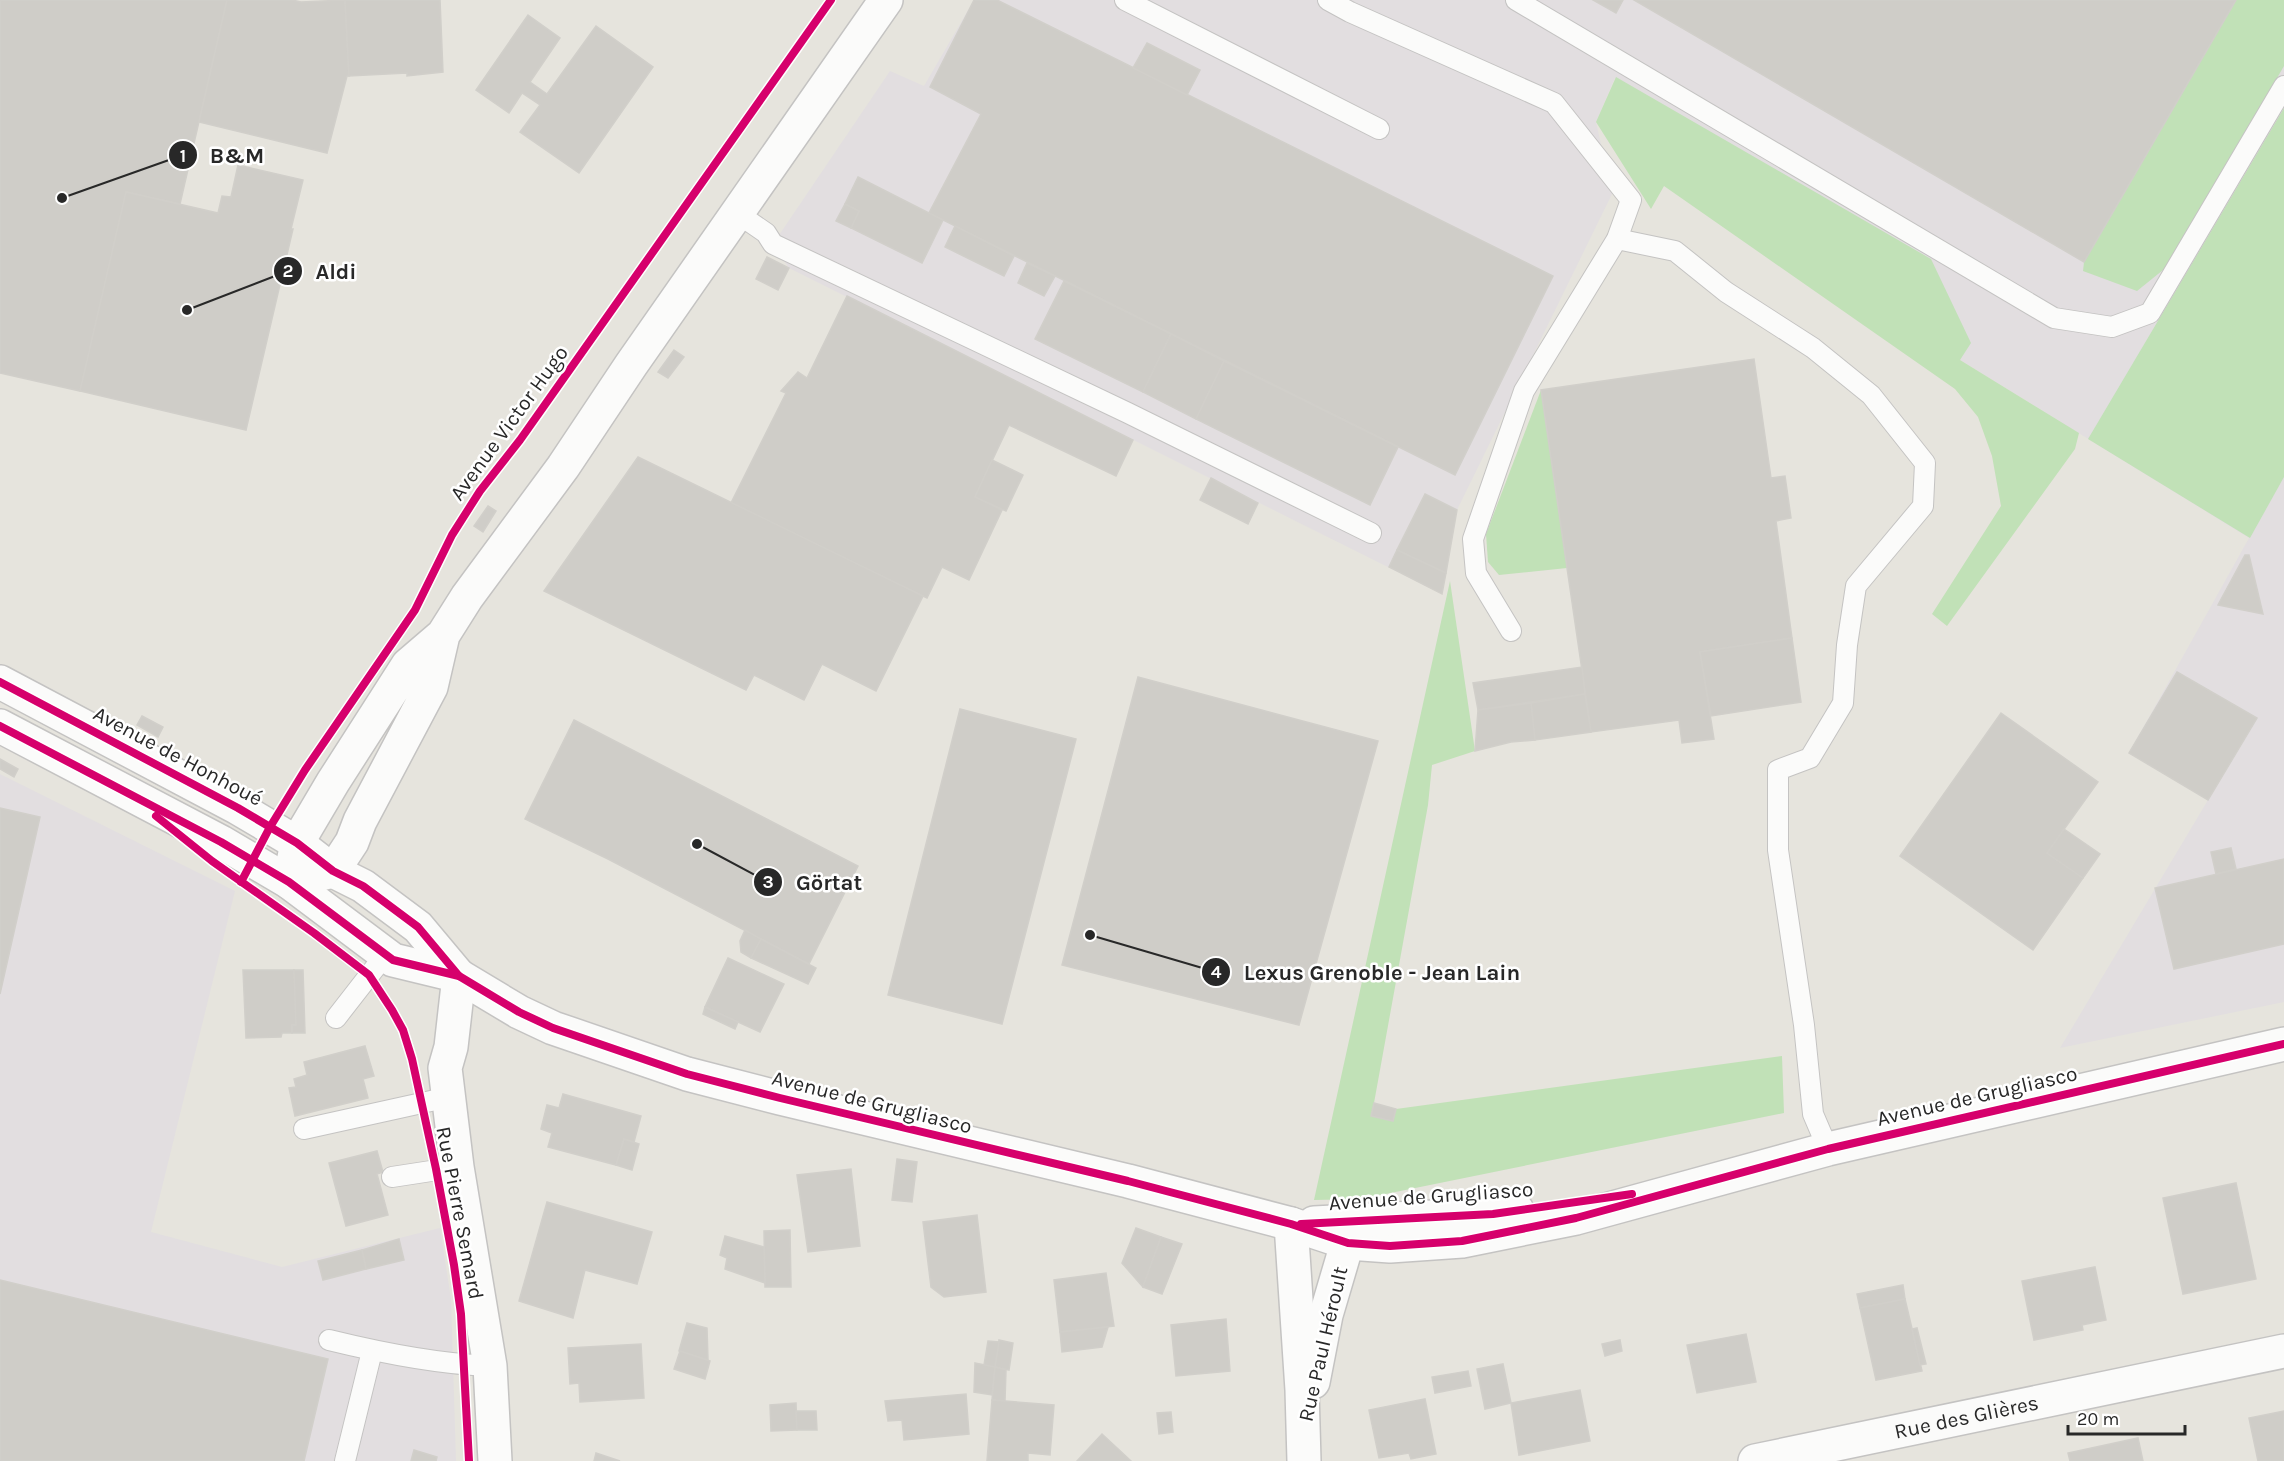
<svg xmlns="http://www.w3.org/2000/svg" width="2284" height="1461" font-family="Karla,sans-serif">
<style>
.industrial{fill:#e2dee0}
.green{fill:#c1e1b7}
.building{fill:#cfcdc8;stroke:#d1cfca;stroke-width:1.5}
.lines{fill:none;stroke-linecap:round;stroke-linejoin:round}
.service-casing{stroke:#c4c3c2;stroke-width:22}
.minor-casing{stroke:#c4c3c2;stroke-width:36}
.tertiary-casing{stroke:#c4c3c2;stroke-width:36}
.secondary-casing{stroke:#c4c3c2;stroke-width:36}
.service{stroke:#fbfbfa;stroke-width:20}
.minor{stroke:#fbfbfa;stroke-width:33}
.tertiary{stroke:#fbfbfa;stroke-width:33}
.secondary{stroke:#fbfbfa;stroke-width:33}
.cycleway-casing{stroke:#fff;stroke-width:11}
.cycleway{stroke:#d6006c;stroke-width:8}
.labels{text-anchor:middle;stroke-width:5;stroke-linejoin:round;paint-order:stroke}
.street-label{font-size:21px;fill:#282828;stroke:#fff}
.leader{fill:none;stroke:#282828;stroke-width:2}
.callout-dot{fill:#282828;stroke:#fff;stroke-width:2}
.mark-label{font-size:18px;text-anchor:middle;font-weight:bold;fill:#fff}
.callout-label{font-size:22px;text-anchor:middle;font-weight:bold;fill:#282828;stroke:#fff;stroke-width:5;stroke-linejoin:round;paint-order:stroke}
</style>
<rect width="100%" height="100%" fill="#e6e4dd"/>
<g class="industrial">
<path d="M974,0H2284V1002L2060,1048L2208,800L2129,753L2249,538L1960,360L1615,78L1596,122L1612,194L1457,510L1442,594L789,268L773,244L890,71L924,86Z"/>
<path d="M0,774L235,891L151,1232L282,1267L440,1228L451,1299L456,1461H0Z"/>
</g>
<g class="green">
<path d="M2236,0H2284V66L2168,266L2137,291L2083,271L2084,262Z"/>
<path d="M1616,77L1931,259L1971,343L1960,360L2079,433L2075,449L1947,626L1932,614L2001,506L1992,456L1978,417L1955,389L1664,186L1651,209L1596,122Z"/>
<path d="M2284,108V477L2250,538L2088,439Z"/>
<path d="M1541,390L1567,568L1499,575L1488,562L1486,534Z"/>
<path d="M1450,581L1475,751L1432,765L1428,805L1374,1103L1396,1109L1782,1056L1784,1113L1361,1199L1314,1200Z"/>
</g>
<g class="building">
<path d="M0,0H227L180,204L126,192L80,391L0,373Z"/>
<path d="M227,0H292L301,2L345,0L349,76H347L327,153L199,122Z"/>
<path d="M345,0H440L443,72L407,76V73L349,76Z"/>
<path d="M974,0H997L1553,276L1455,475L929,213L981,114L930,87Z"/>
<path d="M1593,0H1623L1616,13Z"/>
<path d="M1634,0H2236L2084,262Z"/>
<path d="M528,15L560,38L530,82L547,94L596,26L653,67L579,173L520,132L540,105L522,93L509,113L476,90Z"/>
<path d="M1147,43L1200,70L1187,95L1133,68Z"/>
<path d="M238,165L303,180L291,229H293L246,430L80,391L126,192L218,213L222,196L231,197Z"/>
<path d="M858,177L943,220L922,263L851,228L859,211L845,204Z"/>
<path d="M845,204L859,211L851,228L836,221Z"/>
<path d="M955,226L1014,256L1004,276L945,247Z"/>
<path d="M767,257L789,268L778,290L756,279Z"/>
<path d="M1027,263L1055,276L1044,296L1018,283Z"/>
<path d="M1064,281L1171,334L1143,392L1035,339Z"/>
<path d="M847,296L1133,440L1116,476L1009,425L975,497L1002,510L969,580L942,567L927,598L731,503L786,393L781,391L798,372L807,378Z"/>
<path d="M1171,334L1224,361L1196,419L1143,392Z"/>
<path d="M674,350L684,357L668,378L658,372Z"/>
<path d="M1754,359L1771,478L1785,476L1791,518L1776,521L1792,638L1700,652L1714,739L1682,743L1679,720L1591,732L1541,390Z"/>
<path d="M1224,361L1398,447L1370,505L1196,419Z"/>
<path d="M638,457L923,596L876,691L822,664L804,700L754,675L746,690L544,591Z"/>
<path d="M992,460L1023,475L1006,511L975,497Z"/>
<path d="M1211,478L1258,503L1248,524L1200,500Z"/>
<path d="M1425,494L1457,510L1446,573L1397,550Z"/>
<path d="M488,506L496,511L483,532L474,526Z"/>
<path d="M1397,550L1446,573L1442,594L1389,567Z"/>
<path d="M2245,555H2249L2263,614L2218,605Z"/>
<path d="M1792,638L1801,702L1711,716L1700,652Z"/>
<path d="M1582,667L1585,694L1478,710L1473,683Z"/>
<path d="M2177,672L2257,718L2208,800L2129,753Z"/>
<path d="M1138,677L1378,741L1299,1025L1062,965Z"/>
<path d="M1585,694L1591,732L1535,740L1531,703Z"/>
<path d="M1531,703L1535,740L1511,742L1475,751L1478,710Z"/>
<path d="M960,709L1076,739L1002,1024L888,995Z"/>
<path d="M2001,713L2098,782L2047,853L2083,878L2033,950L1900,856Z"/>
<path d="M142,716L163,727L158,737L137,725Z"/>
<path d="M574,720L858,866L809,964L608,859L525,819Z"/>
<path d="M0,759L18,769L14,777L0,769Z"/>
<path d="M0,808L40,817L0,994Z"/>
<path d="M2064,829L2100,854L2083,878L2047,853Z"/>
<path d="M2231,848L2236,869L2216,874L2211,852Z"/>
<path d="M2284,859V944L2174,969L2155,888Z"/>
<path d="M745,930L761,939L751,958L741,952L740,941Z"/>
<path d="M761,939L816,968L808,984L751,958Z"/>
<path d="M728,958L784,984L760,1032L705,1007Z"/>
<path d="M243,970H294L296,1025H292V1033H282L281,1037L246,1038Z"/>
<path d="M294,970H303L305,1033H292V1025H296Z"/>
<path d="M705,1007L738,1022L735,1029L703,1014Z"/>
<path d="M365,1046L374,1076L363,1079L368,1098L295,1116L289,1088L296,1087L294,1079L307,1075L304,1062Z"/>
<path d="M563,1094L641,1116L634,1142L624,1139L616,1165L548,1147L552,1133L541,1129L547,1105L559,1108Z"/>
<path d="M1374,1103L1396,1109L1393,1121L1371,1116Z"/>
<path d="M624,1139L639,1144L632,1170L616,1165Z"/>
<path d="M377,1151L383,1172L377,1174L388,1215L346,1226L329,1163Z"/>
<path d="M897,1159L917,1162L912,1202L892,1200Z"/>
<path d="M851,1169L860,1246L808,1252L797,1175Z"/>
<path d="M2236,1183L2256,1279L2183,1294L2163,1198Z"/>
<path d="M547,1202L652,1232L637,1284L585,1270L573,1318L519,1301Z"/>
<path d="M977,1215L986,1292L944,1297L931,1287L923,1222Z"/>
<path d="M1136,1228L1161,1237L1143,1287L1122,1263Z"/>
<path d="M790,1230L791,1287H765L764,1231Z"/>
<path d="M725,1236L764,1247L765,1283L725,1269L727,1258L720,1255Z"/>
<path d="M1161,1237L1182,1244L1162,1294L1143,1287Z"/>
<path d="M399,1239L404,1260L366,1269L362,1250Z"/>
<path d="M362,1250L366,1269L323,1280L318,1261Z"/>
<path d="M2095,1267L2106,1320L2082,1325L2083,1330L2034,1340L2022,1281Z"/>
<path d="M1106,1273L1114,1326L1060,1332L1054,1280Z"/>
<path d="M0,1280L328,1359L304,1461H0Z"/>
<path d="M1903,1285L1905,1299L1860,1308L1857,1294Z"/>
<path d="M1905,1299L1922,1371L1876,1380L1860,1308Z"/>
<path d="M1226,1319L1230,1371L1176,1376L1171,1325Z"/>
<path d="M687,1323L707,1328L708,1360L679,1351Z"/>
<path d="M1108,1327L1102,1347L1062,1352L1060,1332Z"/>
<path d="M1917,1328L1926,1364L1920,1365L1912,1329Z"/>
<path d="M1746,1334L1756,1382L1697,1393L1687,1345Z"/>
<path d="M999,1340L1013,1343L1009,1370L995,1367Z"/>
<path d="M1620,1340L1622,1351L1605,1356L1602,1344Z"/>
<path d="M988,1341L999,1342L995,1367L984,1365Z"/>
<path d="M641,1344L644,1398L580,1402L579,1383L570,1384L568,1348Z"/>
<path d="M680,1351L710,1361L705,1379L674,1369Z"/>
<path d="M975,1363L995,1367L992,1395L974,1392Z"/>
<path d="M1503,1364L1511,1403L1485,1409L1477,1369Z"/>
<path d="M995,1367L1006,1370L1005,1401L992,1400Z"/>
<path d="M1468,1371L1471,1386L1435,1393L1432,1377Z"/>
<path d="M1580,1390L1590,1441L1519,1455L1511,1403Z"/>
<path d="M966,1394L969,1434L904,1440L902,1420L888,1421L885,1401Z"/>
<path d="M1425,1399L1436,1454L1411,1459L1409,1453L1379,1458L1369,1410Z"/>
<path d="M992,1400L1054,1405L1050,1455L1028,1453V1461H987Z"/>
<path d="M796,1403L797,1430L771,1431L770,1405Z"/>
<path d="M796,1411H816L817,1430H797Z"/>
<path d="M2284,1411V1461H2258L2249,1418Z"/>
<path d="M1171,1412L1173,1432L1159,1434L1157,1413Z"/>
<path d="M1102,1434L1131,1461H1077Z"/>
<path d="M2138,1438L2143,1461H2070L2068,1453Z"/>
<path d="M414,1450L437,1457L436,1461H411Z"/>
<path d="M596,1453L620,1461H594Z"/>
</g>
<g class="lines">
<g class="service-casing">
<g id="service">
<path d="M1125,0L1379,129"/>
<path d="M1328,0L1350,12L1554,103L1631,200L1617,239L1524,391L1473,539L1476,573L1511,631"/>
<path d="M1516,0L2054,318L2112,327L2150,313L2284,86"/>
<path d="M737,213L766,233L773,244L1128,413L1371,533"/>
<path d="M1617,239L1675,251L1726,292L1813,348L1871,395L1925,463L1923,506L1856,586L1847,645L1843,703L1810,758L1778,770V850L1804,1025L1813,1114L1828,1149"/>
<path d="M336,1018L385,955"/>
<path d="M304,1129L449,1097"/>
<path d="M392,1177L457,1167"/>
<path d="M329,1340C382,1353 436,1364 490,1366"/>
<path d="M345,1461L372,1351"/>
</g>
</g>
<g class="minor-casing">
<g id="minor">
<path d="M459,976L451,1047L445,1068L457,1167L490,1366L495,1461"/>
<path d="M1291,1224L1302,1390L1304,1461"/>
<path d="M1313,1382L1326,1315L1354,1220"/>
<path id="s1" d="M1755,1461L2284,1351"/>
</g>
</g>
<g class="tertiary-casing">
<path id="tertiary" d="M443,635L431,687L360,821L352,842L333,871L289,882L297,843L333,782L408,665L443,635L467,597L563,467L631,365L886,0"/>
</g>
<g class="secondary-casing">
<g id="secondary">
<path d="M0,682L238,808L297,843L333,871L363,886L418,927L459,976"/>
<path d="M0,726L221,842L289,882L393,960L459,976L519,1012L553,1028L687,1074L780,1098L1128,1181L1291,1224L1348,1243L1390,1246L1462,1241L1576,1218L1828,1149L2284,1044"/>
<path d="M1314,1223L1493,1214L1517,1210"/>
</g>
</g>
<use href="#service" class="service"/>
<use href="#minor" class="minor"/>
<use href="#tertiary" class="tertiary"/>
<use href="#secondary" class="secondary"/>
<g class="cycleway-casing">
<g id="cycleway">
<path d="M0,682L238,808L297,843L333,871L363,886L418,927L459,976"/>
<path d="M0,726L221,842L289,882L393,960L459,976L519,1012L553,1028L687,1074L780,1098L1128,1181L1291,1224L1348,1243L1390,1246L1462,1241L1576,1218L1828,1149L2284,1044"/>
<path d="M156,816L212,861L314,933L369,975L392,1010L403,1030L412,1059L436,1169L454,1265L461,1314L469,1461"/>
<path d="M241,882L270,827L305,770L415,610L452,535L480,491L520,440L831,0"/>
<path d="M1301,1224L1493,1214L1632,1194"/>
</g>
</g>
<use href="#cycleway" class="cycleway"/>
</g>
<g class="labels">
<g class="street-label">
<text transform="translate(509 423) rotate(-54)" y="7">Avenue Victor Hugo</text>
<text transform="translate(178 756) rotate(28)" y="7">Avenue de Honhoué</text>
<text transform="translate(1977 1096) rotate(-13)" y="7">Avenue de Grugliasco</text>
<text transform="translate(872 1102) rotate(14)" y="7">Avenue de Grugliasco</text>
<text transform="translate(1431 1196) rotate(-4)" y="7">Avenue de Grugliasco</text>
<text transform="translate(460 1213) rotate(79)" y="7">Rue Pierre Semard</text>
<text transform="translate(1323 1344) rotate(-77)" y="7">Rue Paul Héroult</text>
<text dy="7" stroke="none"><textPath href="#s1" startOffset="216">Rue des Glières</textPath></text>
</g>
</g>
<path class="leader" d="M62 198L183 155M187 310L288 271M697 844L768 882M1090 935L1216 972"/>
<g class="callout-dot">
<circle cx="62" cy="198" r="6"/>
<circle cx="187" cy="310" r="6"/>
<circle cx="697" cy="844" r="6"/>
<circle cx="1090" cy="935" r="6"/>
<circle cx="183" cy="155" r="15"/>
<circle cx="288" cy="271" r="15"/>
<circle cx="768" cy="882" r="15"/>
<circle cx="1216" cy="972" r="15"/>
</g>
<g class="mark-label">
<text x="183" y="162">1</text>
<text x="288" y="277">2</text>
<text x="768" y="888">3</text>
<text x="1216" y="978">4</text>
</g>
<g class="callout-label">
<text x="237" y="163">B&amp;M</text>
<text x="336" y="279">Aldi</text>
<text x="829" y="890">Görtat</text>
<text x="1382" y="980">Lexus Grenoble - Jean Lain</text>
</g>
<path d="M2068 1425v9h117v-9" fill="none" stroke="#282828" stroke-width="3"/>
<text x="2077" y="1425" font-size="18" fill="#282828" stroke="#ffffff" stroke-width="4.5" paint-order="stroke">20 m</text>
</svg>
